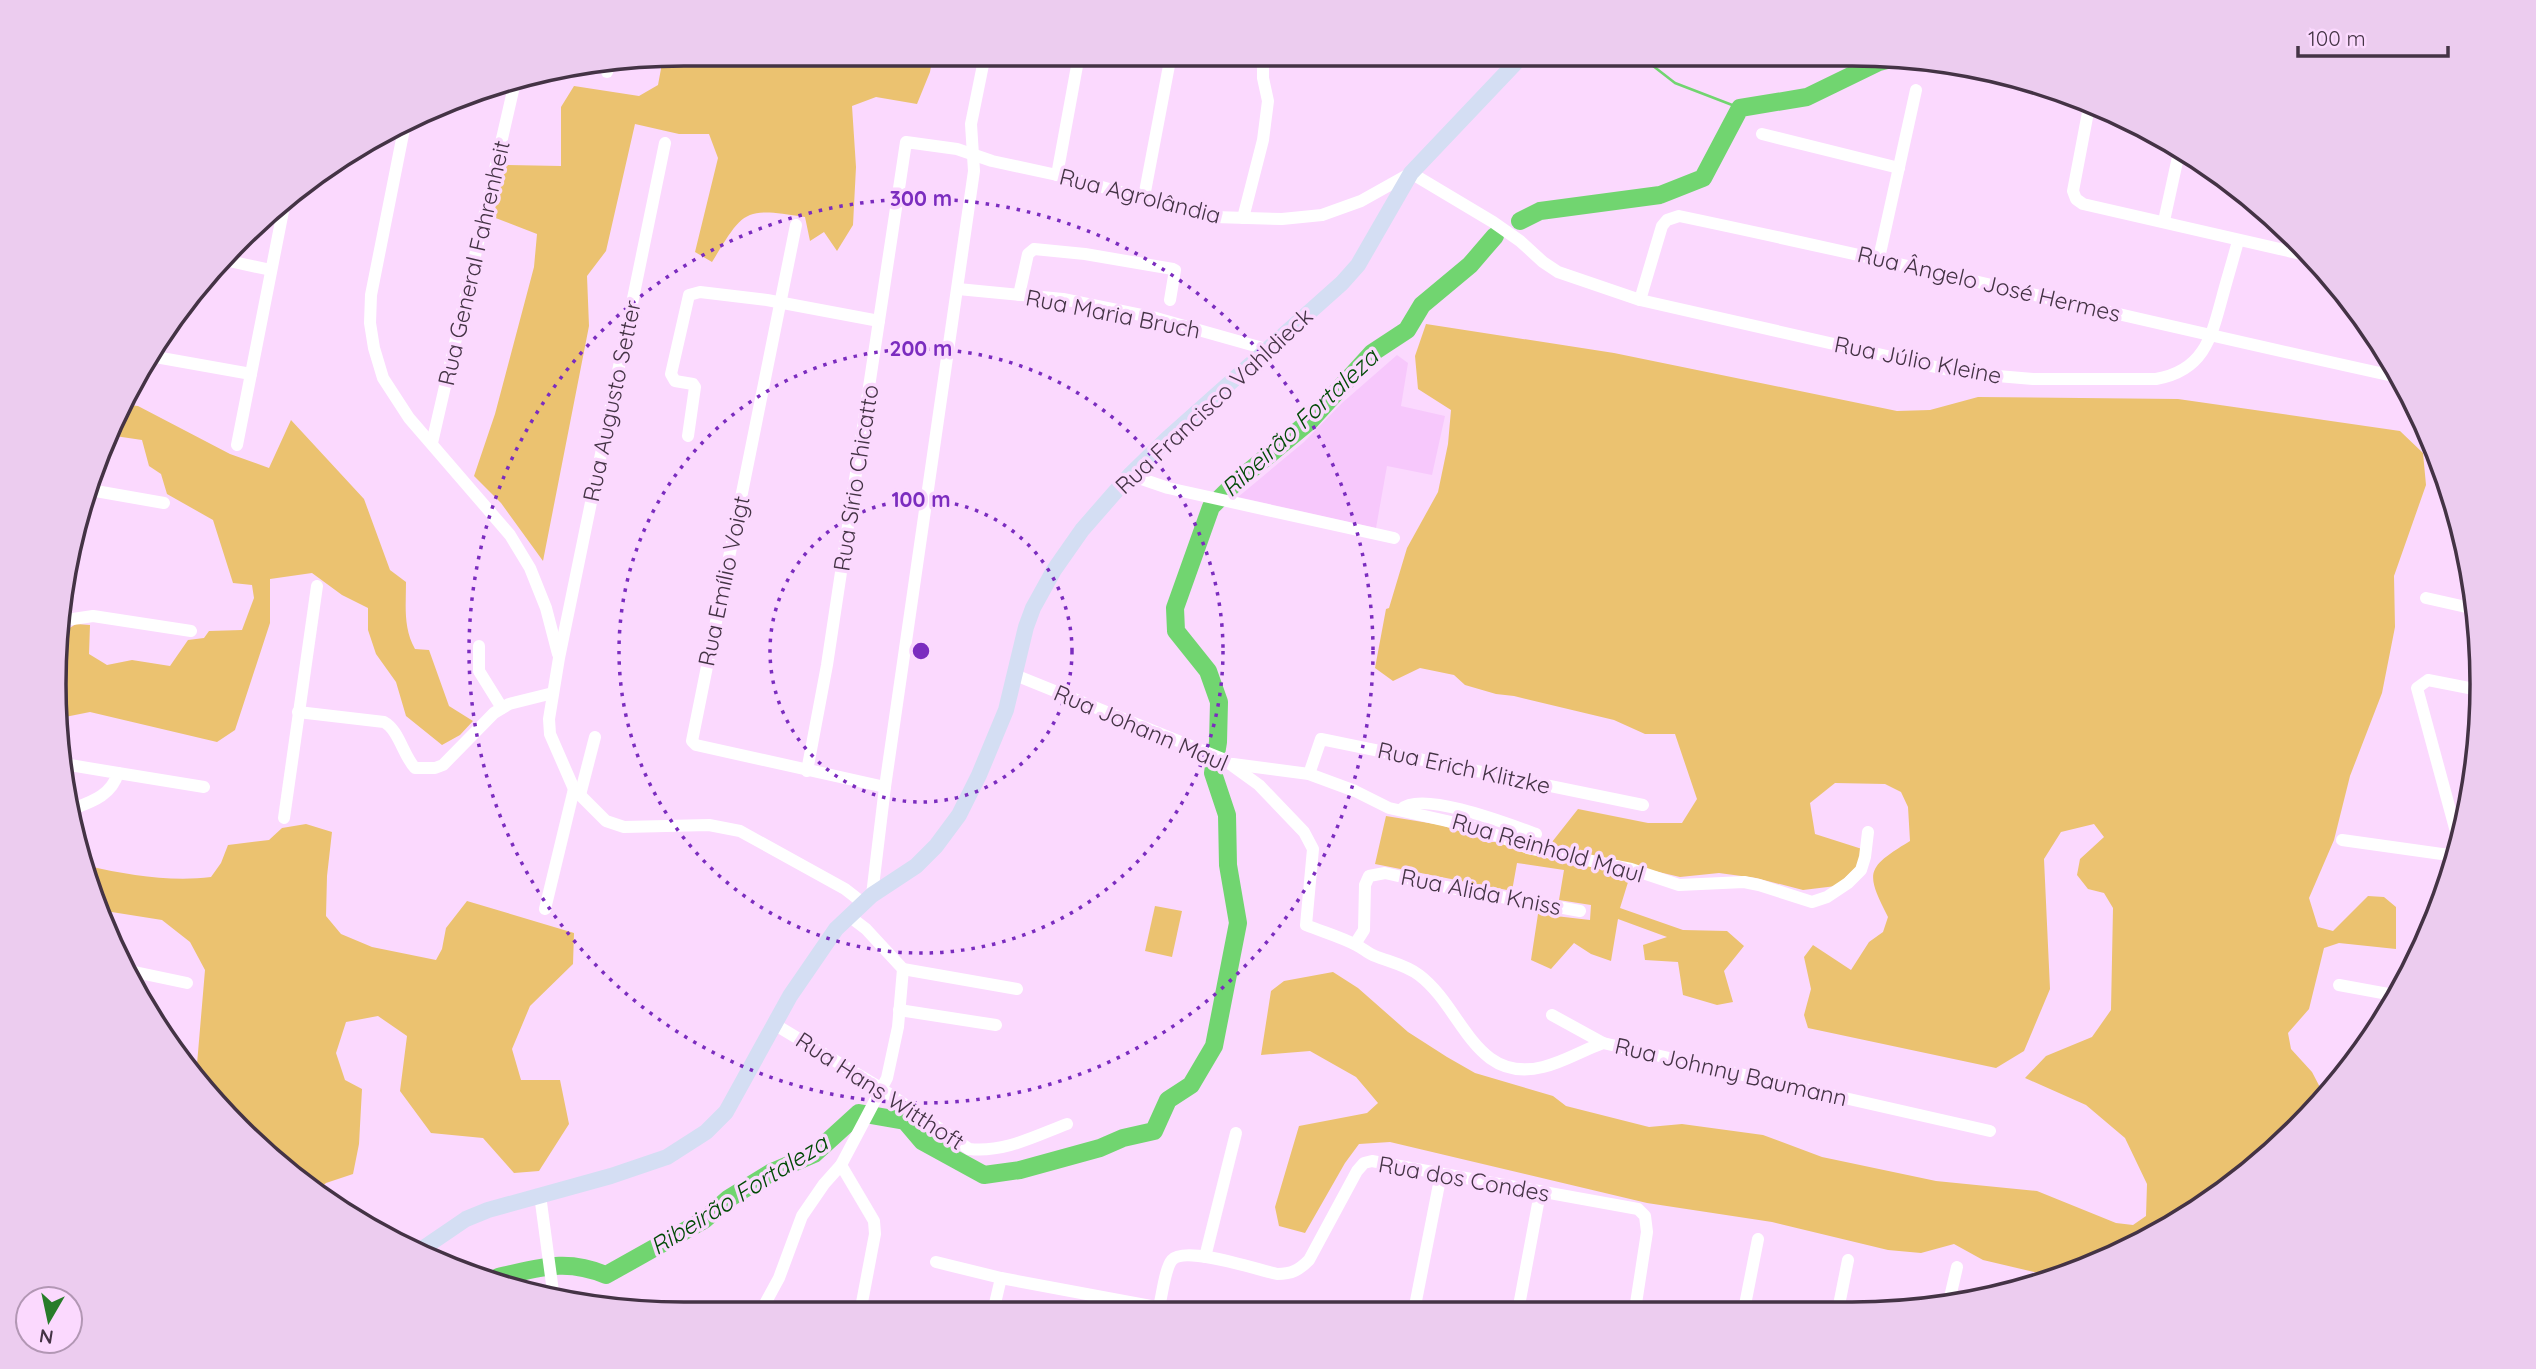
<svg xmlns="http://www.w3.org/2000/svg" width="2536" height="1369" font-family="Quicksand,sans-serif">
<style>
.built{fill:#f7c8fc}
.green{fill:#ebc270}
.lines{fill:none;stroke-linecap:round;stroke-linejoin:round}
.stream{stroke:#71d570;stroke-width:2.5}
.river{stroke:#71d570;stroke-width:18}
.street{stroke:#fff;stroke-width:12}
.secondary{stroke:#d4def3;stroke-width:16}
.ring{fill:none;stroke:#7b2cbf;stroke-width:3.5;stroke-dasharray:3.5 7}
.labels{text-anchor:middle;stroke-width:7;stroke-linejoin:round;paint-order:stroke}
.street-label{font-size:23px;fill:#443345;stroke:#fbd9fe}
.water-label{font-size:24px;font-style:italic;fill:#004a05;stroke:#fbd9fe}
.rim{fill:none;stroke:#443345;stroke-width:3.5}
.centre{fill:#7b2cbf;stroke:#fbd9fe;stroke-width:3.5}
.ring-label{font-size:21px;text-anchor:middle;font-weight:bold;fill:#7b2cbf;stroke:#fbd9fe;stroke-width:7;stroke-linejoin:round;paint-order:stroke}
</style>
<rect width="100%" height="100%" fill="#fbd9fe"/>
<path class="built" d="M1397,355L1408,363L1401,406L1445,416L1432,475L1387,466L1376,528L1238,497L1304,442L1342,403Z"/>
<g class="green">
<path d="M685,54L933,55L930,72L917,104L876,97L852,106L856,167L853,225L837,251L824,232L810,241L805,217C743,207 744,210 712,262L695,252L718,158L709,134H679L635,124L606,251L587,276L589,326L543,561L501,503L474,476L495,414L534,267L537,234L493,217L506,165L561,166V107L574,86L639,96L658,85L663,58Z"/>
<path d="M1426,324L1614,353L1897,411L1930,410L1978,397L2178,399L2400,431L2423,453L2426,485L2394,576L2395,627L2382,693L2350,776L2334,840L2309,898L2318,927L2333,931L2368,896L2384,897L2396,907V949L2339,943L2324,948L2309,1009L2288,1033L2291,1049L2312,1072L2324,1095L2297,1130L2201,1209L2060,1278L1983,1260L1954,1244L1921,1253L1888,1250L1772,1222L1647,1203L1390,1142L1359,1144L1345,1163L1305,1233L1279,1226L1275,1207L1299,1126L1367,1113L1378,1103L1356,1077L1310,1051L1261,1055L1271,991L1284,981L1333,972L1358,988L1408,1032L1447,1057L1475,1073L1553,1096L1566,1106L1649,1127L1682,1124L1763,1135L1822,1157L1936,1181L2037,1191L2116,1223L2133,1225L2146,1216L2147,1184L2125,1138L2086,1105L2025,1078L2046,1056L2092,1037L2111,1010L2113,908L2104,893L2088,889L2077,875L2080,859L2104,837L2094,824L2061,832L2044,859L2050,989L2024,1051L1996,1068L1808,1028L1804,1015L1811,989L1804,957L1813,945L1851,970L1869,942L1883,932L1888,917C1865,872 1866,868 1910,841L1908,807L1901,792L1885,784L1835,783L1810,803L1815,834L1862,849L1860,864L1836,886L1803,890L1756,878L1719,873L1680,877L1633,866L1620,908L1683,930L1727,931L1744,946L1724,971L1733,1002L1717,1005L1683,995L1678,962L1645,960L1643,945L1667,937L1618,919L1611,961L1591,954L1574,943L1551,969L1531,960L1538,914L1590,920L1591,905L1559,900L1564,870L1517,863L1512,891L1375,864L1386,816L1441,825L1491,842H1552L1578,809L1648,823H1682L1697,799L1675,734H1645L1614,720L1514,696L1496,694L1465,685L1454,675L1420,668L1393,681L1375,668L1386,609L1389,608L1407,548L1438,492L1448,444L1451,410L1418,389L1415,356Z"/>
<path d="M129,405L138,406L230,454L269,468L291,420L364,499L390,570L406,582C406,606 403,627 415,649L429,650L449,706L473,721L460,735L442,745L406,716L396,682L376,654L368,630V608L342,595L312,573L270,579V623L235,730L217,742L90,712L65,717L57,716L65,631L76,624L90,625L89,654L107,665L132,660L170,666L188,640L204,638L209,631L242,630L254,598L252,585L233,583L213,520L167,494L161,474L149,466L142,440L115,436Z"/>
<path d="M306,824L332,832L327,876L326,916L341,934L372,947L436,960L442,949L446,928L467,901L574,933L573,964L530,1006L512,1049L521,1080H560L569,1124L539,1171L514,1173L483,1138L431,1133L400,1091L407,1036L378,1016L346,1022L336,1053L345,1080L362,1089L359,1144L353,1174L326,1183L319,1189L211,1100L196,1076L205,970L190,942L162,920L99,910L88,866C128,875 171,882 211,877L221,863L228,845L269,840L282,828Z"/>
<path d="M1155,906L1182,911L1172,957L1145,951Z"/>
</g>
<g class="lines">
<path class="stream" d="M1639,55L1675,83L1740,108"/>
<g class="river">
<path d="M1520,221L1540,211L1660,195L1703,178L1740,108L1807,97L1879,62L1899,57"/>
<path d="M493,1282L498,1277C540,1268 565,1258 606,1275L704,1220L728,1199L772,1172L814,1154L859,1113L905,1121L922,1141L984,1175L1020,1170L1100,1148L1123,1138L1154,1131L1168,1100L1191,1085L1214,1046L1238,923L1228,865L1227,815L1213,773L1218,742L1219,702L1208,671L1176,631L1175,608L1211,507L1235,483L1311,420L1372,353L1407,330L1422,305L1470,265L1495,236"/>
</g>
<g class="street">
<path d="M607,72V67"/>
<path d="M2089,107L2073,191L2076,199L2083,204L2310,256"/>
<path d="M404,129L371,295L370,323L374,348L383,378L409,418L510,535L530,568L546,608L558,654"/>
<path d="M1762,134L1899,168"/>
<path d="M665,143L559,658L549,719L550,734L574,789L606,821L624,827L709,825L740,831L845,889L863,903"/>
<path d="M1057,175L1079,55"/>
<path d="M1144,197L1171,55"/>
<path d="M1243,218L1263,140L1268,101L1263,78V55"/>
<path d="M2164,221L2180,148"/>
<path d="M796,225L692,741L696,745L885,787"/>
<path d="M1879,258L1916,90"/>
<path d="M229,261L271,270"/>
<path d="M958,289L1063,299L1156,318L1266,349"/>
<path d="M1019,295L1028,254L1034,249L1085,254L1173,269L1175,270L1170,300"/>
<path d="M1640,300L1662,226L1667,220L1679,216C1918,266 2155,324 2393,376"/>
<path d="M150,356L251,374"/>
<path d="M688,436L695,387L693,384L675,381L671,374L689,295L700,292L767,300L879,321"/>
<path d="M432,443L515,82"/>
<path d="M237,445L285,201"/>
<path d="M1130,475L1168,488L1394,538"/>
<path d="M90,490L164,503"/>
<path d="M2426,598L2475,609"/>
<path d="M66,620L93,616L191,631"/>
<path d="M479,646V671L502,708"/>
<path d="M1015,675L1223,759L1259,785L1304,832L1313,849L1306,925C1323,932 1341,937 1356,945C1363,948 1368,954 1375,956C1390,962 1406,965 1419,975C1463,1008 1474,1084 1543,1067C1564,1062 1583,1050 1603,1043L1990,1131"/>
<path d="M298,712L384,722C399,730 403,755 415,768H435L443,765L494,713L509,704L553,693"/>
<path d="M64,764L118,773C112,794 94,801 75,808"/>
<path d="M1233,764L1309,774L1355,791L1389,808L1478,828L1528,848L1631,869L1679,885L1744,882L1759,885L1812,902L1827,897L1848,883L1861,870L1865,857L1868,832"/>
<path d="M807,771L827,665L906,142L957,149L992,161L1057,175L1214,217L1282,219L1322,215L1361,201L1411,173L1493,222L1520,241L1543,262L1558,272L1640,300L1962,373L2033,379H2156C2203,371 2211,339 2222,298C2227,279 2233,260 2238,241"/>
<path d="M118,773L204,787"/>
<path d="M1309,774L1321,739L1643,805"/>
<path d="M580,795L595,737"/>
<path d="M1402,809C1421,790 1511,825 1536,834"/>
<path d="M284,818L317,586"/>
<path d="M2342,840L2456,856"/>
<path d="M2459,843L2417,688L2428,680L2479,690"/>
<path d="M872,895L885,787L974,171L971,124L985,55"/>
<path d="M545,909L574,789"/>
<path d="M1355,944L1364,930L1365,885L1369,876L1385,873L1446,887L1580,911"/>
<path d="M903,969L1017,989"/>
<path d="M130,971L187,983"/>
<path d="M2339,985L2399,996"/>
<path d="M899,1010L996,1025"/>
<path d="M1552,1015L1603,1043"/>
<path d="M774,1024L882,1089L969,1149C1004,1153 1035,1136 1067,1124"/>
<path d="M841,1165L874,1221L875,1234L860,1313"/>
<path d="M540,1195L554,1299"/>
<path d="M1205,1257L1236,1133"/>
<path d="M936,1262L1001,1278L1183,1312"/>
<path d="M1636,1306L1655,1310"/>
<path d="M1948,1306L1957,1267"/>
<path d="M1159,1307C1162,1296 1165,1268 1172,1260C1185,1245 1258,1270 1277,1274C1292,1274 1299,1270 1309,1260L1357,1171L1364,1163L1372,1161L1638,1209L1645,1216L1647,1232L1635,1310"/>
<path d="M1744,1310L1758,1239"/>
<path d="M1838,1310L1848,1260"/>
<path d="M1414,1311L1441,1174"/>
<path d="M1518,1311L1540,1193"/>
<path d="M993,1312L1001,1278"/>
<path d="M760,1313L779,1278L802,1216L824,1184L841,1165L887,1078L898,1027L903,969L866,929L849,916"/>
</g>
<path class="secondary" d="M419,1251L466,1219L488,1210L611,1176L667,1157L706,1132L726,1112L790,996L836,929L872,895L916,866L936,846L959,815L979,775L1006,710L1026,627L1033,608L1054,570L1082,530L1130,475L1167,439L1342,283L1358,265L1411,173L1523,55"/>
</g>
<g class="ring">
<circle cx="921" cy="651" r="151"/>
<circle cx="921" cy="651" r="302"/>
<circle cx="921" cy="651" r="452"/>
</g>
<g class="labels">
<g class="street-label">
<text transform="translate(1140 196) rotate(14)" y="8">Rua Agrolândia</text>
<text transform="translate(474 263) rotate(-77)" y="8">Rua General Fahrenheit</text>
<text transform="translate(1989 284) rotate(13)" y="8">Rua Ângelo José Hermes</text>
<text transform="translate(1113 314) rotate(11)" y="8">Rua Maria Bruch</text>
<text transform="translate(1918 360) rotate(11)" y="8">Rua Júlio Kleine</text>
<text transform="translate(612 401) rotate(-78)" y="8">Rua Augusto Setter</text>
<text transform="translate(1214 401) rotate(-43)" y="8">Rua Francisco Vahldieck</text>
<text transform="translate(856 478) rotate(-81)" y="8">Rua Sírio Chicatto</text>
<text transform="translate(724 581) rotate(-78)" y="8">Rua Emílio Voigt</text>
<text transform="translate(1141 728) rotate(23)" y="8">Rua Johann Maul</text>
<text transform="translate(1464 768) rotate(12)" y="8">Rua Erich Klitzke</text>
<text transform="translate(1548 848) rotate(16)" y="8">Rua Reinhold Maul</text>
<text transform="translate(1481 892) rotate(11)" y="8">Rua Alida Kniss</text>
<text transform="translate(1731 1072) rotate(13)" y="8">Rua Johnny Baumann</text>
<text transform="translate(880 1091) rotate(33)" y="8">Rua Hans Witthoft</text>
<text transform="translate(1464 1179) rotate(10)" y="8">Rua dos Condes</text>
</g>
<g class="water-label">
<text transform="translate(1300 423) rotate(-43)" y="8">Ribeirão Fortaleza</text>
<text transform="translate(739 1195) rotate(-32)" y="8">Ribeirão Fortaleza</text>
</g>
</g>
<path d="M0 0H2536V1369H0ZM684 66H1852A618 618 0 0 1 2470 684V684A618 618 0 0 1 1852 1302H684A618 618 0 0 1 66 684V684A618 618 0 0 1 684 66Z" fill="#ecccef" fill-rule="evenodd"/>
<path class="rim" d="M684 66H1852A618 618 0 0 1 2470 684V684A618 618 0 0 1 1852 1302H684A618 618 0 0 1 66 684V684A618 618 0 0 1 684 66Z"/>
<circle cx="921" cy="651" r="10" class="centre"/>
<g class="ring-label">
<text x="921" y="206">300 m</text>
<text x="921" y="356">200 m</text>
<text x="921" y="507">100 m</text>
</g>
<g transform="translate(49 1320) rotate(189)"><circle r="33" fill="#fbd9fe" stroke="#b297b4" stroke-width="2"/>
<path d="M0-5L12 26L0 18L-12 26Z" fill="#277c29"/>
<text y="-10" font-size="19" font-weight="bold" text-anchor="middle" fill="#443345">N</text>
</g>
<path d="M2298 46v10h150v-10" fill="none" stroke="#443345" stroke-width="3.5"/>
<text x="2308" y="46" font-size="21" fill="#443345" stroke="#fbd9fe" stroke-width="5" paint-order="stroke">100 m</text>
</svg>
